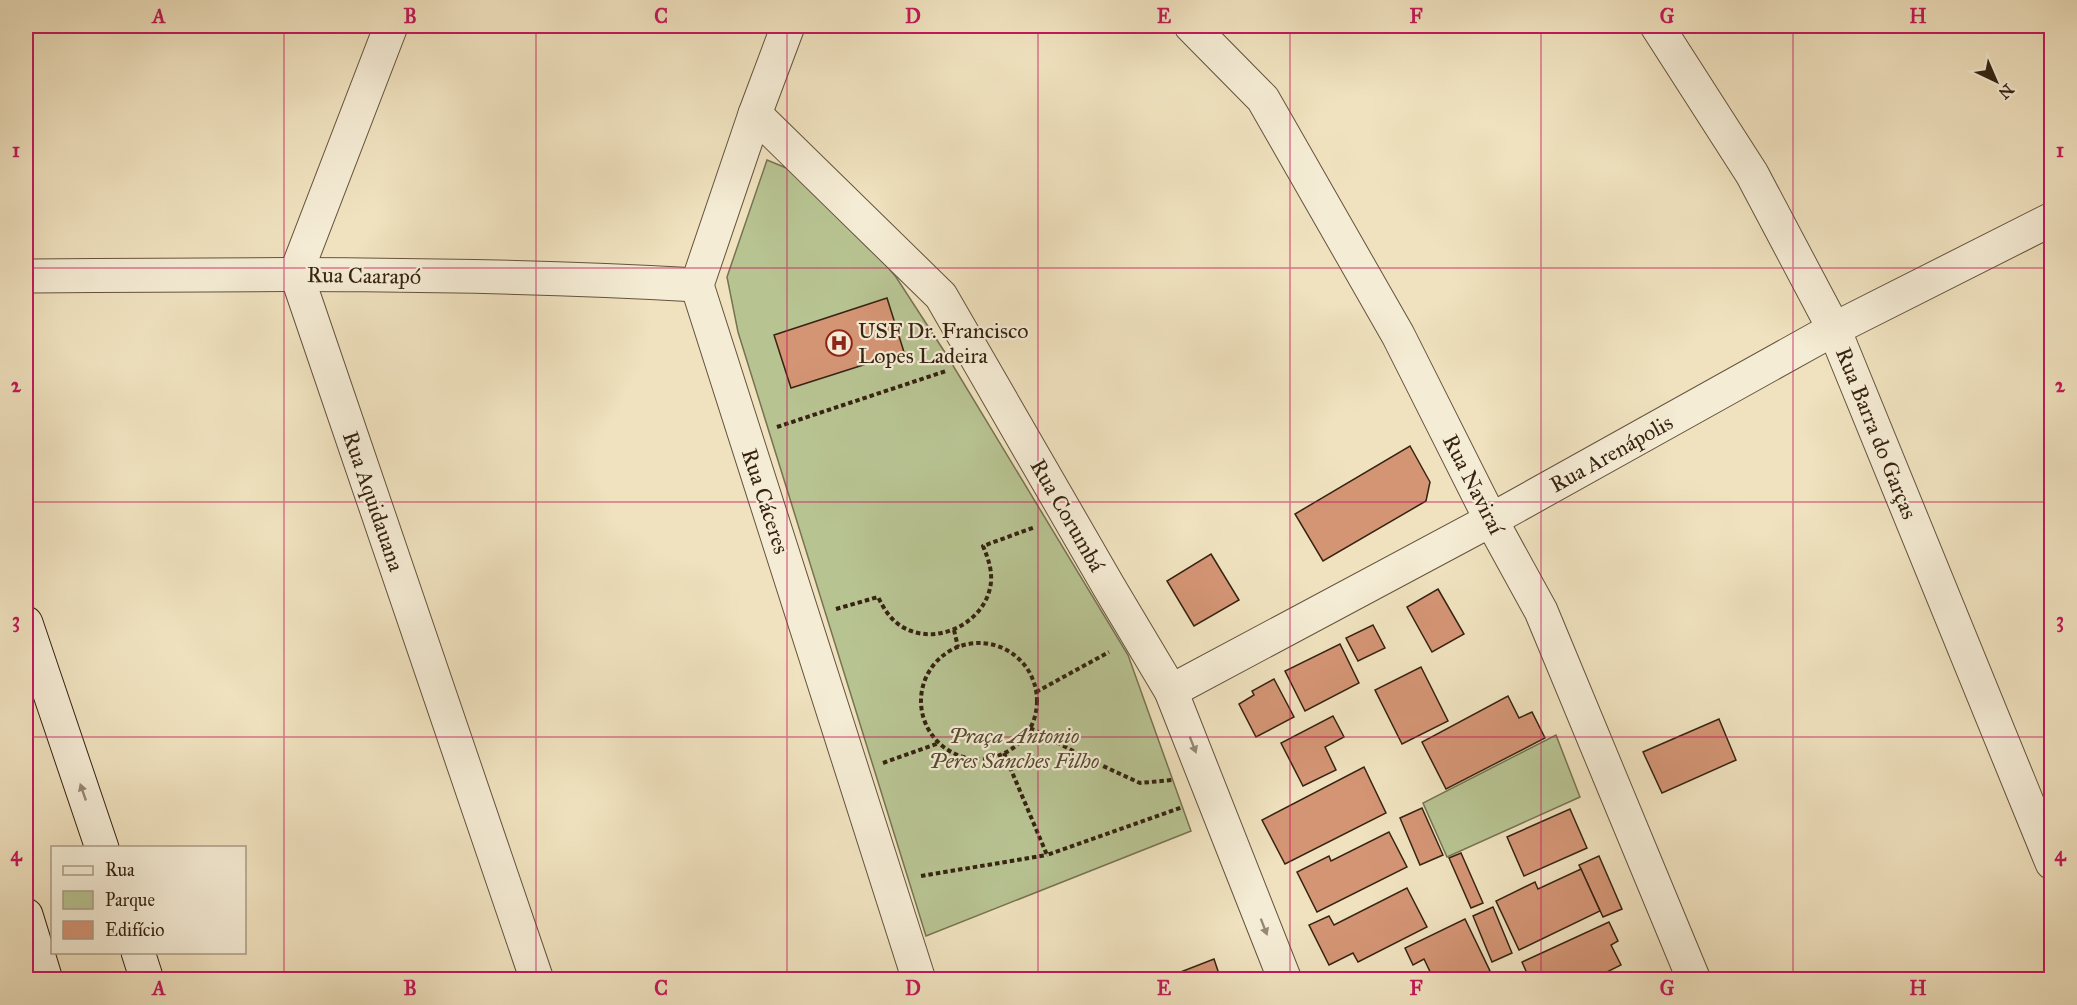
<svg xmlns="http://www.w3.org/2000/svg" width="2077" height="1005" font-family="'IM FELL Great Primer',serif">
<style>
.green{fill:#b8c392;stroke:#777352;stroke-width:1.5}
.building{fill:#d49575;stroke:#362312;stroke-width:1.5}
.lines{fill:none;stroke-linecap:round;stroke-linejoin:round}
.street-casing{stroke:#64533d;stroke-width:35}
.secondary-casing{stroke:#362312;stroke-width:35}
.path{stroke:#362312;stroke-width:4;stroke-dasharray:4.5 3;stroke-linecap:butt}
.street{stroke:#f5ecd5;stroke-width:33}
.secondary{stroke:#f5ecd5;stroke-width:33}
.oneway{fill:#968874}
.grid{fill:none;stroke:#c2185b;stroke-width:1.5;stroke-opacity:0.55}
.labels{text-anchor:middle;stroke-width:4.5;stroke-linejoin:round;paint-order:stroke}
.street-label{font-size:22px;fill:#362312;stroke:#f5ecd5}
.poi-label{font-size:22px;fill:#362312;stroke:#f5ecd5;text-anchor:start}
.park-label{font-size:22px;font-style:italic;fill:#564b32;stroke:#f5ecd5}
.neatline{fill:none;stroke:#c2185b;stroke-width:2}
.grid-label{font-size:20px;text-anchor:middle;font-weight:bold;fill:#c2185b}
</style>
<rect width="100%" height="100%" fill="#f0e2bf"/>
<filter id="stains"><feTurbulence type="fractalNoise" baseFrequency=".00333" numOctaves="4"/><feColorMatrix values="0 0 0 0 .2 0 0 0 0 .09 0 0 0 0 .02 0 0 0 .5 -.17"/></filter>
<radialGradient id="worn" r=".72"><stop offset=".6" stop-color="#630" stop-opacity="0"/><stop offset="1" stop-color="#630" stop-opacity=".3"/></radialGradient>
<g class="green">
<path d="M767,160L796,172L872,248L896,277L946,354L1128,655L1191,831L926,936L738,332L727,277Z"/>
<path d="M1556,735L1580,797L1447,857L1423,803Z"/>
</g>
<g class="building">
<path d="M887,298L904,352L791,388L774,335Z"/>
<path d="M1410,446L1430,482L1426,501L1323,561L1295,514Z"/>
<path d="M1211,554L1239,600L1194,626L1167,581Z"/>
<path d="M1438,589L1464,634L1432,652L1407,607Z"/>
<path d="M1373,625L1385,648L1358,661L1346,638Z"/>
<path d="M1340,644L1359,683L1305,711L1285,671Z"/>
<path d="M1421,667L1448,721L1402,744L1375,690Z"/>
<path d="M1274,679L1294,717L1256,737L1239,704L1254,695L1252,691Z"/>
<path d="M1508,696L1519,718L1532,712L1545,738L1446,789L1422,742Z"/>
<path d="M1333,716L1344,737L1325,747L1336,770L1303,786L1281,743Z"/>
<path d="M1719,719L1736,760L1662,793L1643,752Z"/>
<path d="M1364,767L1386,813L1285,864L1262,820Z"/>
<path d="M1422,808L1443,855L1420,865L1400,818Z"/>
<path d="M1570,809L1587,848L1524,876L1507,837Z"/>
<path d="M1389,832L1407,867L1317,912L1297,872L1329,856L1331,861Z"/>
<path d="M1461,853L1483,903L1471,908L1449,858Z"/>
<path d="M1599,856L1622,909L1603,917L1579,865Z"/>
<path d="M1581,869L1600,911L1519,950L1496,901L1535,882L1538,889Z"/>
<path d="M1407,888L1427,927L1358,962L1353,953L1329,965L1309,925L1329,916L1334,925Z"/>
<path d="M1493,907L1512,953L1492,962L1473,916Z"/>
<path d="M1465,919L1490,971L1472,980H1434L1424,959L1413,965L1405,948Z"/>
<path d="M1609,922L1618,941L1611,945L1621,965L1591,980H1530L1522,962Z"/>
<path d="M1214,959L1221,980H1160Z"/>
</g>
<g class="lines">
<g class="street-casing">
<g id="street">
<path d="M391,26L296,273L537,980"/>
<path d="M788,26L755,114L697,285L919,980"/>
<path d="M1191,26L1263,99L1398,335L1491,520L1541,611L1694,980"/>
<path d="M1657,26L1752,174L1834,329L2052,863"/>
<path d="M755,114L941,296L1109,587L1171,691L1285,980"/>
<path d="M26,274L31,276C253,274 475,272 697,285"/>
<path d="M1171,691L1491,520L1834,329L2052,219"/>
</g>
</g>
<g class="secondary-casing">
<g id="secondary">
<path d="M26,623L102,848"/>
<path d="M26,915L46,980"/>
<path d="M138,952L147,980"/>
</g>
</g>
<g class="path">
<path d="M777,427L946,371"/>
<path d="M836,609L878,597C884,609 890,619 901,626C935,648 987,623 991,582C992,569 988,558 983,546L1035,527"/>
<path d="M954,630L958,647"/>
<circle cx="979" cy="701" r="58"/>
<path d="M1036,692L1109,652"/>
<path d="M1030,728L1090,760L1140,783L1172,780"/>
<path d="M1004,753L1047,855L1183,807"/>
<path d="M883,763L939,743"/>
<path d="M921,876L1047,855"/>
</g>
<use href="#street" class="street"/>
<use href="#secondary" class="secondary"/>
</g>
<defs><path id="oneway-solid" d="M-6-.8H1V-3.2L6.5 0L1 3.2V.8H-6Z" transform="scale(1.5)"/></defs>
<g class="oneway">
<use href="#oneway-solid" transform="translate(1193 745) rotate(69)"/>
<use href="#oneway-solid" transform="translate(83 792) rotate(-109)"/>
<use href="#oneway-solid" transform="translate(1264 927) rotate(69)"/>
</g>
<path class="grid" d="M284,26V980M536,26V980M787,26V980M1038,26V980M1290,26V980M1541,26V980M1793,26V980M26,268H2052M26,502H2052M26,737H2052"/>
<defs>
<g id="hospital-ring" transform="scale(1.35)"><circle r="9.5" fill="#f5ecd5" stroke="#8f2418" stroke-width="1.5"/><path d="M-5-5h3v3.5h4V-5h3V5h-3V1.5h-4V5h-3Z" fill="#8f2418"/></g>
</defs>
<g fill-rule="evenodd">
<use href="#hospital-ring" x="839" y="343"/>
</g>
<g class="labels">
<g class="street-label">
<text transform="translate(364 275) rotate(1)" y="8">Rua Caarapó</text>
<text transform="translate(1877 433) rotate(68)" y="8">Rua Barra do Garças</text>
<text transform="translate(1611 453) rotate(-29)" y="8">Rua Arenápolis</text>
<text transform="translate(1474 484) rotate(63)" y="8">Rua Naviraí</text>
<text transform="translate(374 501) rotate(71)" y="8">Rua Aquidauana</text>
<text transform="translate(766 501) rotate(72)" y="8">Rua Cáceres</text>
<text transform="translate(1068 515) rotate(60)" y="8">Rua Corumbá</text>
</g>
<g class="poi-label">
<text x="858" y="338">USF Dr. Francisco<tspan x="858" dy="25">Lopes Ladeira</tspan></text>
</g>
<g class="park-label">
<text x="1014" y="743">Praça Antonio<tspan x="1014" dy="25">Peres Sanches Filho</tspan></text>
</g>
</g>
<rect width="2077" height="1005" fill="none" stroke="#f0e2bf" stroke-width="66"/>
<rect x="51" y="846" width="195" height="108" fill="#f5ecd5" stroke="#a99c87" stroke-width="1.5"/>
<rect x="63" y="866" width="30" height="9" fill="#f5ecd5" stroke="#a99c87" stroke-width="1.5"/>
<text x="105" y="876" font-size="18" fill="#362312">Rua</text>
<rect x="63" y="891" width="30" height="18" fill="#b8c392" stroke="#a99c87" stroke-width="1.5"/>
<text x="105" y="906" font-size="18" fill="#362312">Parque</text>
<rect x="63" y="921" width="30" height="18" fill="#d49575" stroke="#a99c87" stroke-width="1.5"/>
<text x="105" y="936" font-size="18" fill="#362312">Edifício</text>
<g transform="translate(1996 81) rotate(136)" stroke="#f5ecd5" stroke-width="4.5" paint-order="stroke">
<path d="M0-4.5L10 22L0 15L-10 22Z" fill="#362312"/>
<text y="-9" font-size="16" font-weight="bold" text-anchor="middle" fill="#362312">N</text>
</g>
<rect x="33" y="33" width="2011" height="939" class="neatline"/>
<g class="grid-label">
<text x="159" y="23">A</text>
<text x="410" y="23">B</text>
<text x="661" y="23">C</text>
<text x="913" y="23">D</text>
<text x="1164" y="23">E</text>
<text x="1416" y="23">F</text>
<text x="1667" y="23">G</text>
<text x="1918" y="23">H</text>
<text x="16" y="157">1</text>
<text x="2060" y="157">1</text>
<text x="16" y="392">2</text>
<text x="2060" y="392">2</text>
<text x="16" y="627">3</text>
<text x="2060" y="627">3</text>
<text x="16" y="861">4</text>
<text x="2060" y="861">4</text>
<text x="159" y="995">A</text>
<text x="410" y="995">B</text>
<text x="661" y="995">C</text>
<text x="913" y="995">D</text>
<text x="1164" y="995">E</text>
<text x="1416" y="995">F</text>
<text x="1667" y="995">G</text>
<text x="1918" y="995">H</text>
</g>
<rect width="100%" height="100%" filter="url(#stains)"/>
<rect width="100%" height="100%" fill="url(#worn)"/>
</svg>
